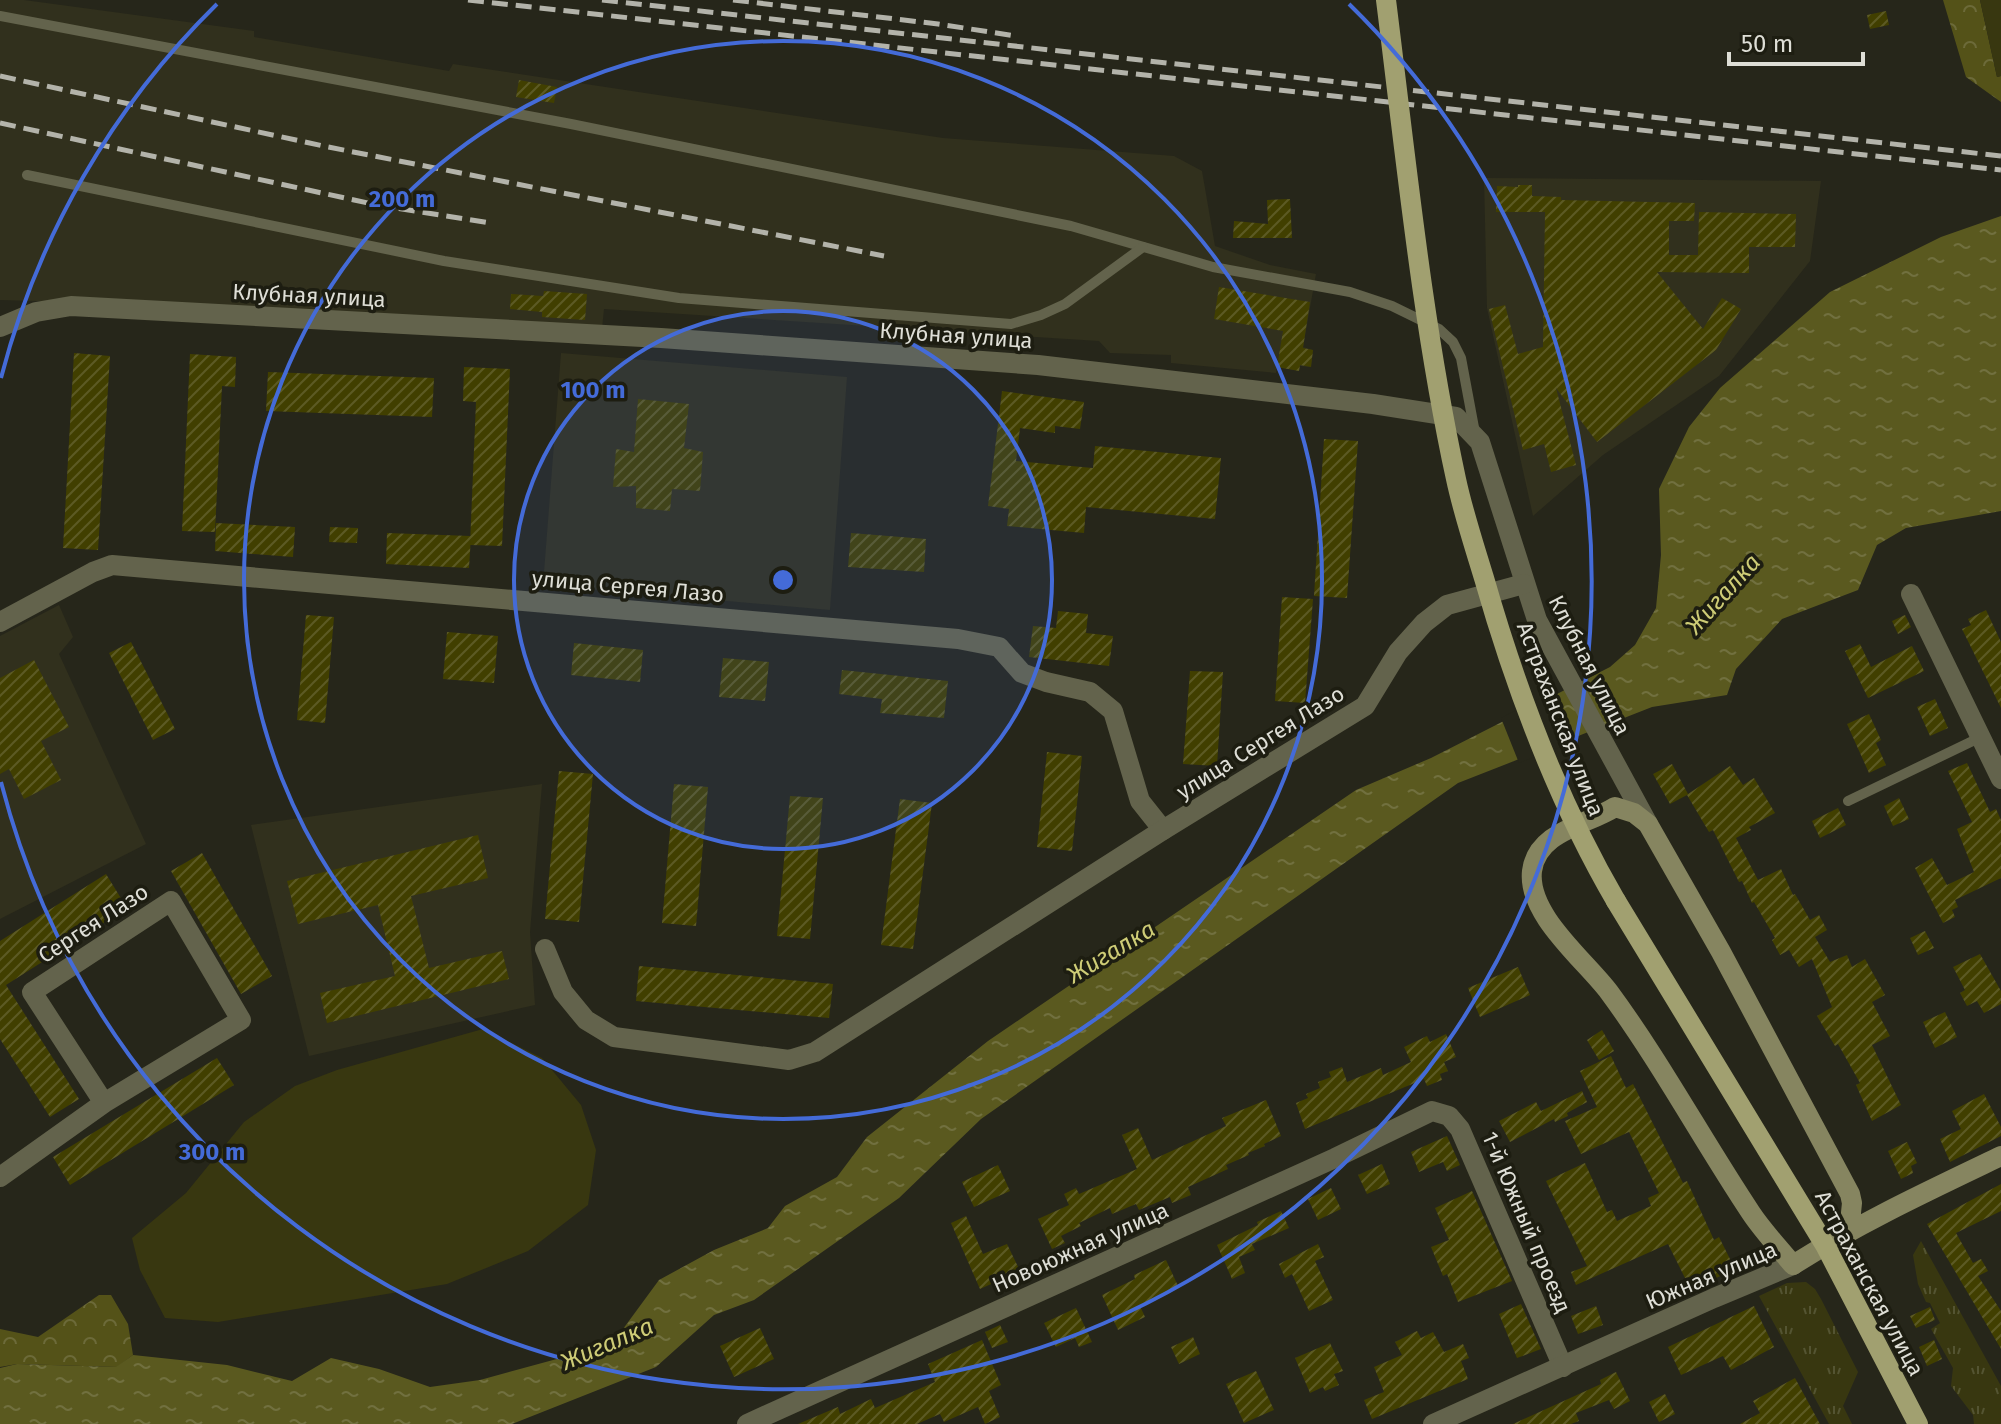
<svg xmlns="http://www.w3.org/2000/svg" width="2001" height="1424" font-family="'Fira Sans',sans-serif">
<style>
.built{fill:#31301d}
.grass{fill:url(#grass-tufts)}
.forest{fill:url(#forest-crowns)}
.pitch{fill:#383710}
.water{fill:url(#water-ripples)}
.pier{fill:#26261a}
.building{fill:url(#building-hatch)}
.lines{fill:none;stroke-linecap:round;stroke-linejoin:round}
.lane{stroke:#63634c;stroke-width:10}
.street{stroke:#63634c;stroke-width:20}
.secondary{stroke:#868560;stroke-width:20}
.primary{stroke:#a1a070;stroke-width:20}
.rail{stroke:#b3b3aa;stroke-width:5;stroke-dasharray:16 8;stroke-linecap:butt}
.primary-bridge{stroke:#a1a070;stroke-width:20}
.ring{fill:none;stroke:#446bd8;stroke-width:4}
.labels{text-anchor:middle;stroke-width:7;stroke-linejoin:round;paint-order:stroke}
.street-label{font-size:22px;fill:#deded6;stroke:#1d1d11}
.water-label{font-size:24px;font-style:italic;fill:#cecc76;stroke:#1d1d11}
.centre{fill:#446bd8;stroke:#1d1d11;stroke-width:4}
.ring-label{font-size:24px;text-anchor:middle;font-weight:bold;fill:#446bd8;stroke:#1d1d11;stroke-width:7;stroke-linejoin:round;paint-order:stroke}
</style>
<defs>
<pattern id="grass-tufts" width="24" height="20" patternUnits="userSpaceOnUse" patternTransform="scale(2)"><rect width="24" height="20" fill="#383710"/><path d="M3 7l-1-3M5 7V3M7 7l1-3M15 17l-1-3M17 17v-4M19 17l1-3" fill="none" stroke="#545432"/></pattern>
<pattern id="forest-crowns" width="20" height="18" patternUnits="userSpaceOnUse" patternTransform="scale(2)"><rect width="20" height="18" fill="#545218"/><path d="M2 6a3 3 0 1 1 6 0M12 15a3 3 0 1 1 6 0" fill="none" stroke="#6c6a39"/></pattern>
<pattern id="water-ripples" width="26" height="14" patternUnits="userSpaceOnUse" patternTransform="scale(2)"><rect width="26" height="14" fill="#5a591f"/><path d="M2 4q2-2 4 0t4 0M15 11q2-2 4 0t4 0" fill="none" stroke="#71703f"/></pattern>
<pattern id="building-hatch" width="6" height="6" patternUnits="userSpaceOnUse" patternTransform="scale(2)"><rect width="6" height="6" fill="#413f00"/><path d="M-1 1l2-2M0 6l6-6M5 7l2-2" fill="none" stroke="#5c5a24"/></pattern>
</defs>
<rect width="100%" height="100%" fill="#26261a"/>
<g class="built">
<path d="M0,0H24L254,31V37L449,71L453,64L943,138L1174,156L1202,171L1215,246L1270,265L1316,274L1303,347L1313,350L1311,367L1300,366L1299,371L1277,367L1276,373L1171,363V355L1110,353L1099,341L604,309L602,329L74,302L0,300Z"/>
<path d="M1484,178L1821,181L1810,261L1719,376L1603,455L1533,516L1487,308Z"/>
<path d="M561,353L847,377L830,610L543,585Z"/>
<path d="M59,605L73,637L59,654L146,844L0,919V636Z"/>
<path d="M542,784L530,932L535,1005L309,1056L251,825Z"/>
</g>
<g class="grass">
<path d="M1921,1241L2001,1386V1424H1974L1973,1415L1951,1386L1953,1368L1931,1329L1940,1323L1930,1303L1926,1302L1918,1284L1913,1255Z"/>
<path d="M1806,1282L1815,1289L1821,1299L1858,1372L1843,1406L1852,1424H1829L1759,1296L1787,1283Z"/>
</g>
<g class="forest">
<path d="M1943,0H1980L1997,77L2001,76V102L1966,77Z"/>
<path d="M99,1295H111L128,1324L133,1355L117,1367L17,1364L0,1367V1329L38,1337Z"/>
</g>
<g class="pitch">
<path d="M1980,0H2001V76L1997,77Z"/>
<path d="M483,1029L542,1058L581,1105L596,1150L588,1205L528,1251L447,1284L218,1322L165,1318L140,1270L132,1238L186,1193L244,1122L295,1086L337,1070Z"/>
</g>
<path class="water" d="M2001,216V511L1906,528L1877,545L1858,590L1782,619L1736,669L1727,695L1652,707L1458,783L981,1119L899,1198L754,1300L714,1315L656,1367L512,1424H0V1368L17,1364L116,1367L133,1355L227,1365L292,1381L331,1358L379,1369L430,1387L480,1380L612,1344L659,1280L714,1250L768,1228L785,1206L837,1177L867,1137L988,1041L1356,790L1431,758L1610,667L1635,645L1656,608L1661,555L1659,489L1689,427L1720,388L1830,292L1941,237Z"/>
<path class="pier" d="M1550,693L1568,744L1519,763L1501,718Z"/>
<g class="building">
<path d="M1886,11L1889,25L1870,29L1867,15Z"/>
<path d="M519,80L557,87L554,103L516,97Z"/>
<path d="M1518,185H1532V196L1561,197V200L1695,203L1694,221H1669V255H1698L1699,212L1796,214L1795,247H1749V273L1657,272L1703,329L1722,298L1741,309L1716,350L1597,442L1556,388L1576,465L1551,472L1544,444L1523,450L1489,309L1505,305L1518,354L1543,347L1545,212H1496L1497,186L1518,187Z"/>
<path d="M1290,199L1292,238H1233L1234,221L1268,224L1267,200Z"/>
<path d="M1219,287L1310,302L1303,348L1313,350L1311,367L1300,365L1299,371L1277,367L1283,331L1214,319Z"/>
<path d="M544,291L587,294L585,320L542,317V312L510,309L511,294L543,296Z"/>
<path d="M74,353L110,356L98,550L63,548Z"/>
<path d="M190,354L236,357L235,387L222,386L215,532L182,531Z"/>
<path d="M464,367L510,369L502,546L470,545L476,402L463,401Z"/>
<path d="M268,372L434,378L432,417L266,411Z"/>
<path d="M1002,391L1084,402L1080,429L1055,426V433L1020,428L1016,461L1093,468L1095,446L1221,458L1215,519L1086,507L1084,533L1007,526L1009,509L988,506Z"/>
<path d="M638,399L689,404L684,448L703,452L700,491L672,489L670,511L636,508V486L613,487L616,449L634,452Z"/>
<path d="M1324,439L1358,441L1347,598L1314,596Z"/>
<path d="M216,523L295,527L293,557L215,551Z"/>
<path d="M330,527L358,528L357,543L329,542Z"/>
<path d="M387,533L471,536L469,568L386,564Z"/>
<path d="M851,533L926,539L924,572L848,567Z"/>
<path d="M1282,597L1313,599L1305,703L1275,701Z"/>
<path d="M1986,610L2001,642V708L1962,629L1971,625L1968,619Z"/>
<path d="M1058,611L1088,614L1086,633L1113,636L1109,666L1029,657L1033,626L1056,628Z"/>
<path d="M306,615L334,617L325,723L297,720Z"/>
<path d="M1905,615L1911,627L1898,634L1892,621Z"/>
<path d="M447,632L498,636L494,683L443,679Z"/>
<path d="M131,642L175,729L153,740L109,653Z"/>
<path d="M574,643L643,650L640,682L571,675Z"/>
<path d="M1860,644L1871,667L1912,646L1924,671L1868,698L1845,651Z"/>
<path d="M723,658L769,662L765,701L719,697Z"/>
<path d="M34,660L69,727L41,741L61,780L24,799L9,769L0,774V678Z"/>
<path d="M842,670L948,681L944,718L880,713L882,699L839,694Z"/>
<path d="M1190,671L1223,672L1217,766L1183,764Z"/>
<path d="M1935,699L1948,728L1930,736L1917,707Z"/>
<path d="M1869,714L1881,740L1876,743L1886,765L1869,773L1847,724Z"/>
<path d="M1047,752L1082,756L1072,851L1037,847Z"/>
<path d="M1967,763L1990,812L1996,809L2001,820V878L1955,900L1958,907L1952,910L1955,917L1943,923L1915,868L1932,858L1947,885L1974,872L1957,829L1972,822L1948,771Z"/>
<path d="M1672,764L1688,794L1730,766L1743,785L1754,778L1775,813L1749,827L1751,830L1736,838L1758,880L1781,869L1793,895L1795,894L1810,920L1819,915L1827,930L1815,937L1830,962L1847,955L1852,967L1865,959L1885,995L1872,1002L1890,1036L1872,1045L1901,1105L1872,1121L1856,1085L1860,1083L1838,1044L1835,1046L1817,1016L1832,1007L1812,959L1799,967L1789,950L1780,955L1772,940L1775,938L1754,902L1752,903L1742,881L1739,882L1713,830L1709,832L1687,795L1670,804L1653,774Z"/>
<path d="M559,771L593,774L579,922L545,919Z"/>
<path d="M674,784L708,787L696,926L662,923Z"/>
<path d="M790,796L823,798L810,939L777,936Z"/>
<path d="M1899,798L1909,819L1893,826L1884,806Z"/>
<path d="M900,799L932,803L913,949L881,945Z"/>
<path d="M1838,808L1846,825L1820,838L1812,821Z"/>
<path d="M478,835L488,878L411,896L429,968L502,951L509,979L327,1023L320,993L395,976L378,905L298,924L287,881Z"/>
<path d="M202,853L272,976L241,994L171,871Z"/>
<path d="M106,874L127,908L6,985L79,1099L50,1117L0,1039V941Z"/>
<path d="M1925,931L1934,948L1918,955L1910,938Z"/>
<path d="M1980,954L2001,991V1004L1984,1013L1977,1001L1967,1006L1960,993L1965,990L1953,967Z"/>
<path d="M639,966L833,984L829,1018L636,1001Z"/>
<path d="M1518,967L1530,995L1480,1017L1468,988Z"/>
<path d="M1945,1012L1957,1037L1935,1048L1923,1022Z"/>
<path d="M1602,1030L1614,1051L1599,1060L1587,1040Z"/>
<path d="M1446,1034L1456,1057L1444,1062L1448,1071L1440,1074L1442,1080L1427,1086L1424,1079L1305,1129L1296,1103L1308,1098L1306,1094L1320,1088L1318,1082L1331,1077L1329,1072L1342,1067L1347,1082L1381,1068L1383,1075L1411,1062L1404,1047L1427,1036L1430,1042Z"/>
<path d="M1611,1056L1626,1088L1633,1084L1683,1183L1687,1181L1714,1240L1719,1237L1735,1269L1691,1290L1668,1244L1576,1285L1571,1272L1587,1266L1546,1181L1585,1163L1607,1212L1612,1210L1617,1221L1651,1206L1648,1198L1659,1193L1629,1132L1581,1154L1565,1121L1597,1107L1580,1071Z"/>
<path d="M217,1058L234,1085L70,1185L53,1157Z"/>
<path d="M1582,1091L1587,1102L1567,1113L1568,1116L1555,1122L1554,1119L1510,1142L1499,1121L1536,1102L1541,1111Z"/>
<path d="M1984,1094L2001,1127V1136L1950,1162L1940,1139L1961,1129L1952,1111Z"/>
<path d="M1266,1100L1281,1136L1264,1144L1265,1146L1248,1153L1249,1155L1226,1165L1228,1169L1188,1187L1191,1195L1172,1203L1170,1197L1139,1210L1136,1204L1112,1214L1110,1208L1079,1223L1081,1226L1061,1236L1065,1243L1052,1249L1038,1219L1069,1205L1064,1194L1076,1188L1079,1194L1137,1169L1122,1135L1138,1128L1152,1160L1226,1126L1222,1118Z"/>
<path d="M1447,1136L1460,1165L1447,1171L1443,1162L1419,1172L1411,1152Z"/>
<path d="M1907,1142L1917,1163L1911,1166L1913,1173L1901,1179L1888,1151Z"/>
<path d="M1382,1164L1390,1184L1367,1194L1358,1175Z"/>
<path d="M998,1165L1010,1191L974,1207L962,1182Z"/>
<path d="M2001,1184V1211L1956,1233L1973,1263L1981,1259L1988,1271L1978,1276L2001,1311V1349L1927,1224Z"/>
<path d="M1331,1188L1341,1209L1318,1220L1308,1199Z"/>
<path d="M1472,1191L1512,1281L1458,1302L1447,1274L1443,1276L1431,1247L1449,1240L1435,1208Z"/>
<path d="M1281,1211L1289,1228L1252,1244L1255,1250L1239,1257L1245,1273L1232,1279L1217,1245L1258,1225L1257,1222Z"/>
<path d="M966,1216L983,1254L1007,1244L1020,1271L980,1289L951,1223Z"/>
<path d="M1318,1244L1324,1257L1315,1261L1333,1300L1309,1311L1292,1274L1285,1278L1279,1264Z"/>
<path d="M1166,1260L1179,1288L1140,1306L1145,1317L1118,1330L1102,1295L1135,1279L1134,1275Z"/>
<path d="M1521,1304L1541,1349L1517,1358L1499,1314Z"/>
<path d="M1596,1306L1603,1325L1578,1334L1571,1316Z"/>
<path d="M1754,1306L1774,1347L1731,1370L1723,1356L1681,1375L1668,1347Z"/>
<path d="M1930,1307L1935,1320L1916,1328L1910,1316Z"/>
<path d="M1076,1308L1092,1342L1079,1347L1075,1338L1056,1347L1044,1323Z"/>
<path d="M1000,1325L1008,1342L992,1348L985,1332Z"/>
<path d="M760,1328L774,1359L734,1377L720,1346Z"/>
<path d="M1417,1331L1421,1338L1433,1332L1444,1352L1463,1344L1469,1358L1461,1361L1468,1379L1372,1419L1364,1400L1384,1392L1374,1367L1402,1355L1395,1342Z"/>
<path d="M1193,1337L1200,1354L1179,1364L1171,1347Z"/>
<path d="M982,1340L1001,1385L989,1391L1000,1417L985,1424L978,1407L944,1422L940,1414L917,1424H798L838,1407L840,1414L871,1399L875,1408L935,1382L928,1364Z"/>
<path d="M1934,1340L1942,1359L1927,1366L1919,1347Z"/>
<path d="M1330,1343L1343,1371L1334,1374L1339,1385L1325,1391L1323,1387L1310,1393L1295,1358Z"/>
<path d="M1256,1371L1274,1410L1244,1423L1226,1384Z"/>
<path d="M1616,1372L1630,1401L1614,1409L1609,1400L1576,1413L1579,1421L1571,1424H1513L1601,1384L1600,1380Z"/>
<path d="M1795,1378L1820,1424H1740L1760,1413L1753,1401Z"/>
<path d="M1665,1394L1675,1414L1659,1422L1649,1402Z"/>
</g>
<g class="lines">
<g class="lane">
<path d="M0,16L571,124L1071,226L1213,267L1350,292L1392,306L1439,329L1453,342L1461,358L1475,433"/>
<path d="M27,175L444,261L679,298L1011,324L1041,315L1065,304L1143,247"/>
<path d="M1848,801L1981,737"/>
</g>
<g class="street">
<path d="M0,327L36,312L71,306L661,338L1038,365L1373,404L1456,417L1480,442L1537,620L1648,824"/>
<path d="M1911,594L2001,779"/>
<path d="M0,622L93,572L112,565L958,639L999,647L1022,673L1046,682L1090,692L1113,711L1140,801L1163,830"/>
<path d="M545,949L563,992L586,1020L614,1037L789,1060L815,1052L1163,830L1365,706L1398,652L1424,623L1447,605L1524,584"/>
<path d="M0,1177L104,1103L241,1020L171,901L32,992L104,1103"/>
<path d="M747,1424L1335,1158L1432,1111L1449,1116L1460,1129L1563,1367"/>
<path d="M1433,1424L1714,1298L1793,1265"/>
</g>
<path class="secondary" d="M1849,1232L1852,1203L1850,1194L1721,952L1648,824L1634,813L1615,807C1587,825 1537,831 1532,871C1527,915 1585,960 1609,992C1660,1061 1703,1141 1751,1213C1763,1231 1779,1248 1793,1265C1859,1223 1930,1190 2001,1156"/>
<path class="primary" d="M1616,901L1825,1245L1918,1424"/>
<g class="rail">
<path d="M468,0L2001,170"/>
<path d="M602,0L2001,156"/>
<path d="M733,0L938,24L1016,36"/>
<path d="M0,76L328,147L884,256"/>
<path d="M0,123L377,205L490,223"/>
</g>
<path class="primary-bridge" d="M1386,0C1406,159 1422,322 1456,479C1463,512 1474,545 1484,578C1516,690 1557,800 1616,901"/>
</g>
<circle cx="783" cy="580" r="269" fill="#446bd8" fill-opacity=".12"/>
<g class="ring">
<circle cx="783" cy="580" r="269"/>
<circle cx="783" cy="580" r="539"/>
<path d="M1 378A808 808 0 0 1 217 4M1349 4A808 808 0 1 1 1 782"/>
</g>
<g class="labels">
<g class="street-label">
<text transform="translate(309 295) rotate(3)" y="8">Клубная улица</text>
<text transform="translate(956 335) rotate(4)" y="8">Клубная улица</text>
<text transform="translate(628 586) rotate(5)" y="8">улица Сергея Лазо</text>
<text transform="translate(1590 665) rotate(63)" y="8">Клубная улица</text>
<text transform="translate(1561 719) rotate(69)" y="8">Астраханская улица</text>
<text transform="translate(1260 742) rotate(-32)" y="8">улица Сергея Лазо</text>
<text transform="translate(93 923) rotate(-33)" y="8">Сергея Лазо</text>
<text transform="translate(1527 1222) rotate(67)" y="8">1-й Южный проезд</text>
<text transform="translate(1080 1247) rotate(-24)" y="8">Новоюжная улица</text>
<text transform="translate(1711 1275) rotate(-23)" y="8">Южная улица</text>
<text transform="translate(1870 1283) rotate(62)" y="8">Астраханская улица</text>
</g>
<g class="water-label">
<text transform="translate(1723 594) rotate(-48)" y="8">Жигалка</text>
<text transform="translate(1111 952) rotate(-31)" y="8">Жигалка</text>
<text transform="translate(607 1344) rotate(-23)" y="8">Жигалка</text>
</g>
</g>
<circle cx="783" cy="580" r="12" class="centre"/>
<g class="ring-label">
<text x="402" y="207">200 m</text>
<text x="593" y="398">100 m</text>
<text x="212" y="1160">300 m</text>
</g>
<path d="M1729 52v12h134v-12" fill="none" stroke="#deded6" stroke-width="4"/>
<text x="1741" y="52" font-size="24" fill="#deded6" stroke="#1d1d11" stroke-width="6" paint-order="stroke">50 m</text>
</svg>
